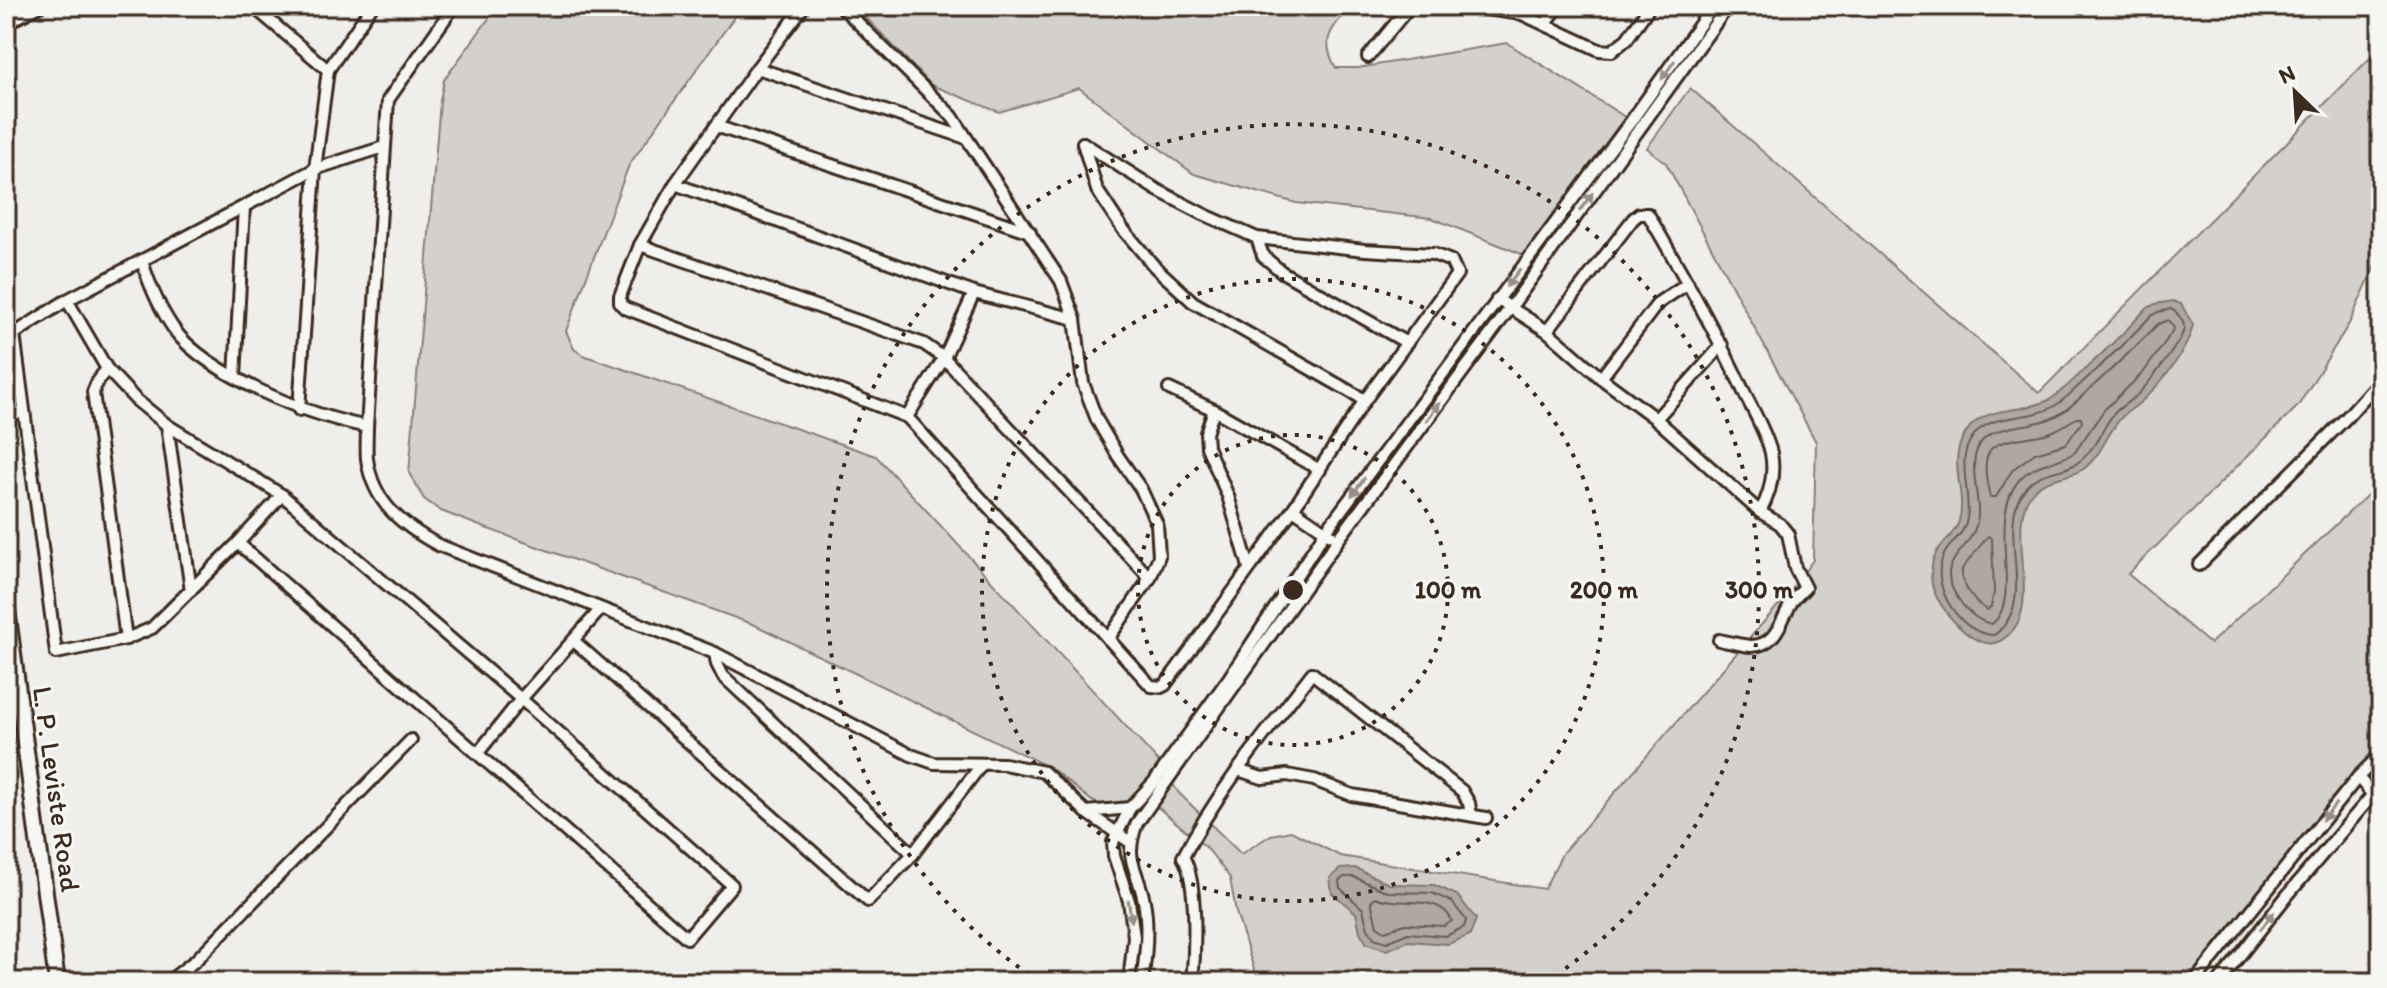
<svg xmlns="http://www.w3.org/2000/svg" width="2387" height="988" font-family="Itim,sans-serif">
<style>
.green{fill:#d4d1cc;stroke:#887e75;stroke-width:2}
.water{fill:#afa8a1;stroke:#81766d;stroke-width:2}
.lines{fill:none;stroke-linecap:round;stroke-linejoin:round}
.shore{stroke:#695c52;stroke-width:2}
.minor-casing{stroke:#3b2a1e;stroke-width:16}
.secondary-casing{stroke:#3b2a1e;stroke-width:20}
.minor{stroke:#f6f6f2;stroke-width:10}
.secondary{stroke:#f6f6f2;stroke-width:14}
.oneway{fill:#989088}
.ring{fill:none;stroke:#3b2a1e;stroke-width:4;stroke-dasharray:4 8}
.labels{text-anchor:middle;stroke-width:6;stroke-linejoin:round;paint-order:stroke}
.street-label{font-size:28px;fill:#3b2a1e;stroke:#f6f6f2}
.centre{fill:#3b2a1e;stroke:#f6f6f2;stroke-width:4}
.ring-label{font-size:24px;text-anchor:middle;font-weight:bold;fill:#3b2a1e;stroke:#f6f6f2;stroke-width:6;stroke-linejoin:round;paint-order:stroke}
</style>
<rect width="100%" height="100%" fill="#efeeea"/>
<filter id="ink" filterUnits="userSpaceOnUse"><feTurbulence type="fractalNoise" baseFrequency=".0125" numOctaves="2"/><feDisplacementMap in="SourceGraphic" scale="16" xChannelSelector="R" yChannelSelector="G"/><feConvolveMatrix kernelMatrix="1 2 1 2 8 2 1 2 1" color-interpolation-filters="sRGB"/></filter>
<g filter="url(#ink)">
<g class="green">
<path d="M498,6H742L629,165L566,331L574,349L583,355L876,456L1159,762L1178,792L1241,854L1271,835L1291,831L1340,856L1544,889L1563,852L1790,592L1813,560L1816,442L1666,163L1647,148L1690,88L2039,393L2381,47V252L2350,322L2298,406L2128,574L2210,644L2381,482V750L2186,982H1258L1236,912L1230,878L1207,848L1138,791L1128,803L1113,809L1092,801L1051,768L755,625L480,526L441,511L424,499L409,473L440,101L444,80Z"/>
<path d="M855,6H1351C1332,29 1319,38 1336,68H1358L1507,43L1625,117L1524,255L1432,218L1296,203L1194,174L1079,88L999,112L931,85Z"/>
</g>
<g class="water">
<path d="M2173,301L2181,304L2193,325C2187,352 2163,381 2143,400C2136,407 2127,411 2120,419C2107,434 2101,455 2085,468C2068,480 2045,475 2031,494C2003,533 2049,614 2000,641C1975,655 1936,606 1932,584C1931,579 1931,571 1932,566C1934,545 1954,539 1959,521C1968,488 1943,459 1970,427C1989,405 2025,413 2049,400C2061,393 2071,382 2081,373C2104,352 2126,331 2146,309L2155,304Z"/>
<path d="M1355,868L1389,884L1434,885L1457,895L1476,919L1470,935L1448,944L1408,941L1387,950L1367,944L1360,932L1356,913L1332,893L1330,878L1340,869Z"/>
</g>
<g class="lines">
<g class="shore">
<path d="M2171,309C2177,312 2184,320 2184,328C2183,341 2145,388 2135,397C2127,403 2118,408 2112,416C2101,431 2095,449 2080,461C2065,474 2042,468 2026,487C1992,529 2042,600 1994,635C1962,635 1931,589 1942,559C1947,543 1964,537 1967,519C1972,490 1952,454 1978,431C1997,413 2030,420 2053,407C2065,400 2075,389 2085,380C2108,359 2130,338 2151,316L2158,312Z"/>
<path d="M2168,320L2174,328L2166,341L2143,373L2104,410L2075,452C2057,465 2036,460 2019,480C1986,519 2024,599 1992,624C1979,622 1970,614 1962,604C1927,558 1973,556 1978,517C1980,493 1965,460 1983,440C1999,423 2037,428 2058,415C2071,408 2081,397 2091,388C2114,367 2137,346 2158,324Z"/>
<path d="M2076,418H2081L2082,422L2066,444L2035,453L2013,469L1996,497H1990C1987,484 1981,459 1992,448C2003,438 2033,438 2048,433C2058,430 2067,424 2076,418Z"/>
<path d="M1988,536L1992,539L1994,592L1991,607L1987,610L1976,602L1966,589L1962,579V569Z"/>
<path d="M1344,877H1354L1388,892L1432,893L1452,902L1466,920L1464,927L1446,936L1408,933L1387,942L1374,938L1368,929L1363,909L1340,888L1339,881Z"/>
<path d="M1375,897C1399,908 1440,892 1452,921L1444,926L1405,924L1385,931L1377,926L1371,902Z"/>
</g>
<g class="minor-casing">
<g id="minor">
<path d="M257,6L255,8L328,70"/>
<path d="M454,6L388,100L367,427C367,437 366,449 367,459C373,503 402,525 438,545L715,653L911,755L934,763L1004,764L1044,772L1086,812L1130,842"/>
<path d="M804,6L757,68L675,184L640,245L620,296V303L625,308L907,417L1151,686L1161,687L1165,685L1293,509L1365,400L1457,274L1451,261L1433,254L1365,250L1257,238L1203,214L1157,190L1083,143"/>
<path d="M841,6L952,116L1061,281L1075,319L1083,383L1097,420L1118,456L1141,489L1157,524L1159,556L1150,578L1108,639"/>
<path d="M1465,6L1522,14L1599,50L1612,51L1627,39L1650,6"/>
<path d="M6,23L40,6"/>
<path d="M1545,24L1559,6"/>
<path d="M1368,57L1410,6"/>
<path d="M757,68L966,138"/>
<path d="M716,126L1030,232"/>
<path d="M1083,143L1097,190L1122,228L1154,266L1193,302L1365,400"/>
<path d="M675,184L974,293L1075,319"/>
<path d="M1257,238L1263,256L1282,272L1407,343"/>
<path d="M640,245L924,344L944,358L1150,578"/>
<path d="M142,261C150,287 160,310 176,332C190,350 210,363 229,374C273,400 317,416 367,427"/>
<path d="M1497,299L1547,331L1601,378L1656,419L1760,512L1780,524L1788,534L1795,568L1805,588C1800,593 1795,597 1792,602C1781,619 1777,646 1751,646C1740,645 1729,642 1719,640"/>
<path d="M67,300L107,369L136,400L167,425L282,495L521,699L732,885L687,938L238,543"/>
<path d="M1547,331L1633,219L1639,214H1648C1682,272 1715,330 1744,392C1753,411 1766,432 1771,453C1775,474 1770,494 1760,512"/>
<path d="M107,369L98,380L93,392L126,639"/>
<path d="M235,377L244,207"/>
<path d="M1601,378L1658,303L1688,283"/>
<path d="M1169,389L1214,410L1320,470"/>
<path d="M299,410L315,169L328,70L372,6"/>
<path d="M1214,410L1206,433L1207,447L1228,496L1249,567"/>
<path d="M6,415L24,412"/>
<path d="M907,417L944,358L974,293"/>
<path d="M1656,419L1722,345"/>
<path d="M167,425L191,590"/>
<path d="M282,495L238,543L152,628L126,639L56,653L14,334L67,300L315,169L384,147"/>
<path d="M1293,509L1331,535"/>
<path d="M2199,565L2347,417L2381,379"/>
<path d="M574,641L868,901L913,854L982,764"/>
<path d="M715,653L717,664L723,676L913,854"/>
<path d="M478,753L521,699L600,610"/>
<path d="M1238,770L1262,778L1287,775L1314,780L1352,795L1486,818"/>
<path d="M2358,777L2381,805"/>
<path d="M1086,812L1130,808"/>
<path d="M168,982L196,960L411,740"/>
<path d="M1129,982L1134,937L1129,901L1114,856L1113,842L1130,808L1154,782L1229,678L1325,532L1629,124L1713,6"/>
<path d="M1142,982C1146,956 1149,927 1144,901C1137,866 1123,861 1137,823L1338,540L1511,307L1728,6"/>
<path d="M1192,982C1195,952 1198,881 1183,857C1218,790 1266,733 1312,673L1462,791L1469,803L1471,815"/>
<path d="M2194,982L2358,777L2381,754"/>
<path d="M2219,982L2286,897L2381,785"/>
</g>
</g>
<g class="secondary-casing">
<path id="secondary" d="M6,602L57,982"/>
</g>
<use href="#minor" class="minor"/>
<use href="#secondary" class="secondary"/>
</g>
<defs><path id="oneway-solid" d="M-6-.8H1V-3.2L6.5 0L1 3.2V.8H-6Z" transform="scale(2)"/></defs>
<g class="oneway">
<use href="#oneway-solid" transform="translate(1668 70) rotate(125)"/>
<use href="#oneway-solid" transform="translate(1586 202) rotate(-54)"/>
<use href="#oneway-solid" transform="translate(1513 278) rotate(127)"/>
<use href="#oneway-solid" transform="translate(1433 412) rotate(-53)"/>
<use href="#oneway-solid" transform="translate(1358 487) rotate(126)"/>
<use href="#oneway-solid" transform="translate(2329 812) rotate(129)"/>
<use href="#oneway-solid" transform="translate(1130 911) rotate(81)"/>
<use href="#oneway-solid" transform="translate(2267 921) rotate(-52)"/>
</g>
</g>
<g class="ring">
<circle cx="1293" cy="590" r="155"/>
<circle cx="1293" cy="590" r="311"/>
<path d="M1039 981A466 466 0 1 1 1547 981"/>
</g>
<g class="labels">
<g class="street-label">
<text transform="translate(57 789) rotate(82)" y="10">L. P. Leviste Road</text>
</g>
</g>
<circle cx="1293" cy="590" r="12" class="centre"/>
<g class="ring-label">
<text x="1448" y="598">100 m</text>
<text x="1604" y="598">200 m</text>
<text x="1759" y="598">300 m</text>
</g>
<rect width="2387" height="988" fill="none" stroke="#f6f6f2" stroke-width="32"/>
<rect x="16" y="16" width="2355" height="956" fill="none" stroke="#3b2a1e" stroke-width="3" filter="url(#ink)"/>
<g transform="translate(2295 92) rotate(335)" stroke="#f6f6f2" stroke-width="6" paint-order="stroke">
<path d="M0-6L14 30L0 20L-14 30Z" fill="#3b2a1e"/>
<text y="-12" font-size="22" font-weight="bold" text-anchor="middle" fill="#3b2a1e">N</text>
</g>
</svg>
